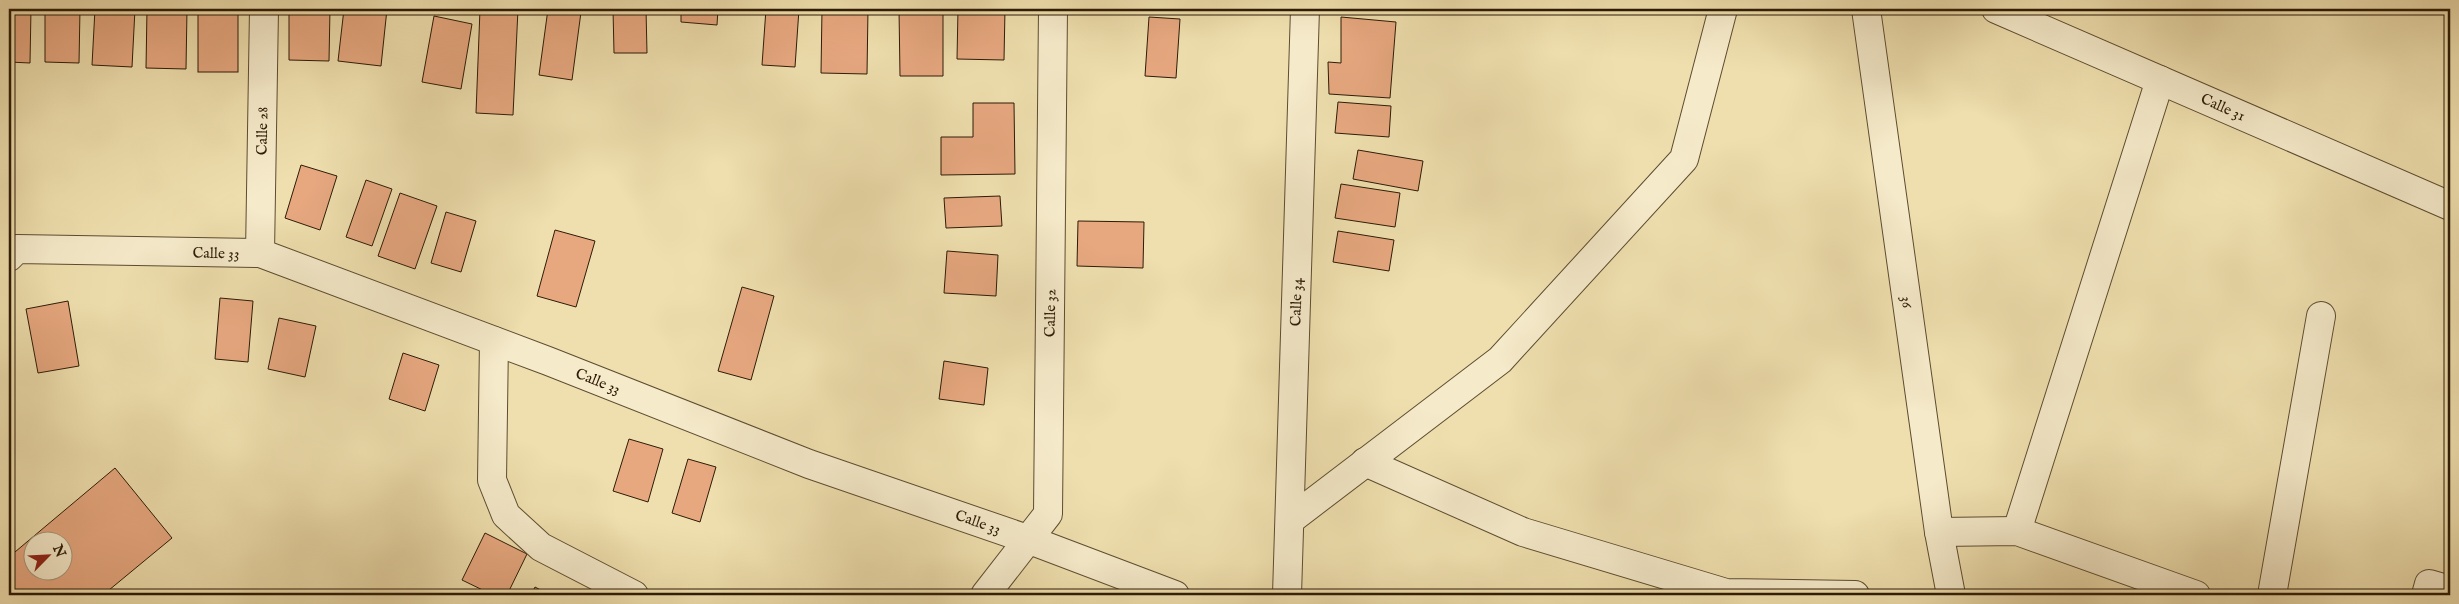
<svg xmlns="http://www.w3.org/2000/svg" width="2459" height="604" font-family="'IM FELL English',serif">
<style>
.building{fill:#e7a880;stroke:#2c1b06;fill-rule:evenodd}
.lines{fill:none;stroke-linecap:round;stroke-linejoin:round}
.minor-casing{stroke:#5d4c30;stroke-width:30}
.minor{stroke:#f5eaca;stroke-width:28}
.labels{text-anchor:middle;stroke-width:4;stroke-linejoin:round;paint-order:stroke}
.street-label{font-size:15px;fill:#2c1b06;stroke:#f5eaca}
</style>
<rect width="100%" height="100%" fill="#efdfae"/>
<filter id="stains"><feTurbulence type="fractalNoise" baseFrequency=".004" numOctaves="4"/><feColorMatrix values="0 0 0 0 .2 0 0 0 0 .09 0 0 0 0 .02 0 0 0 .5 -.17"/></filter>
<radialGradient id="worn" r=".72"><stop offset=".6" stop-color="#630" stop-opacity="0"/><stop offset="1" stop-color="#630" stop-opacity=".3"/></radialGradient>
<g class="building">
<path d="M9,9H31L30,63L9,62Z"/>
<path d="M45,9H80L79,63L45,62Z"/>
<path d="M95,9H135L132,67L92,65Z"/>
<path d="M147,9H187L186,69L146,68Z"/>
<rect x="198" y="9" width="40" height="63"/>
<path d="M289,9H330L329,61L289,60Z"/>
<path d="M344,9H387L381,66L338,61Z"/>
<path d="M480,9H518L513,115L476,113Z"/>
<path d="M548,9L581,12L572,80L539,75Z"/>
<path d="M613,9H646L647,53H614Z"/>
<path d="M681,9H718L717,25L681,22Z"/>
<path d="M766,9H799L795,67L762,65Z"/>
<path d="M822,9H868L867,74L821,73Z"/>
<path d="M899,9H943V76H900Z"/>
<path d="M958,9H1005L1004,60L957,59Z"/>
<path d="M434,16L472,24L461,89L422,82Z"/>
<path d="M1149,17L1180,19L1176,78L1145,76Z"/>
<path d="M1341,17L1396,22L1390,98L1329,94L1328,62L1341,63Z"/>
<path d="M1338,102L1391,106L1389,137L1335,133Z"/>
<path d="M973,103H1014L1015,174L941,175V137H973Z"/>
<path d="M1358,150L1423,161L1418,191L1353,179Z"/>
<path d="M301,165L337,176L320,230L285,218Z"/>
<path d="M366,180L392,189L372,246L346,237Z"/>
<path d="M1341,184L1400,193L1395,227L1335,218Z"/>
<path d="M400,193L437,206L415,269L378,256Z"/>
<path d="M1000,196L1002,226L946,228L944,198Z"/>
<path d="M446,212L476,221L461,272L431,263Z"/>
<path d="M1078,221L1144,222L1143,268L1077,266Z"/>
<path d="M555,230L595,241L576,307L537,296Z"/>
<path d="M1338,231L1394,240L1389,271L1333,262Z"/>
<path d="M947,251L998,255L996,296L944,293Z"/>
<path d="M742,287L774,296L751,380L718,371Z"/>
<path d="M220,298L253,301L248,362L215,359Z"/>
<path d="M68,301L79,366L38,373L26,309Z"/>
<path d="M279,318L316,326L305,377L268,369Z"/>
<path d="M403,353L439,365L425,411L389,399Z"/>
<path d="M944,361L988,368L984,405L939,399Z"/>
<path d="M629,439L663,449L648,502L613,491Z"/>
<path d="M688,459L716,467L700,522L672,513Z"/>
<path d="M115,468L172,538L103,595H9V557ZM32,542H62V572H32Z"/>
<path d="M485,533L527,554L507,595H493L462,580Z"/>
<path d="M535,587L550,595H531Z"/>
</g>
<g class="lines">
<g class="minor-casing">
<g id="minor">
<path d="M1866,9L1939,532L1951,595"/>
<path d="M1996,9L2450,206"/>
<path d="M260,253L264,9"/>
<path d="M9,257L17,249L260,253L548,361L809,464L1027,539L1175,595"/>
<path d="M494,341L492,480L506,515L541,547L634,595"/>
<path d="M1365,462L1523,532L1726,593L1855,595"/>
<path d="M1290,520L1500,360L1684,159L1723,9"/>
<path d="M2017,531L2160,80"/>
<path d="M1939,532L2017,531L2196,595"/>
<path d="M985,595L1048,514L1053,9"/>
<path d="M1287,595L1305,9"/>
<path d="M2272,595L2321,316"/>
<path d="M2426,595L2429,584L2450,590"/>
</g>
</g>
<use href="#minor" class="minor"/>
</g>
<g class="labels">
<g class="street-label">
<text transform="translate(2223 107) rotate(24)" y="5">Calle 31</text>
<text transform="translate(262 131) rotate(-89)" y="5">Calle 28</text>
<text transform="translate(216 253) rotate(1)" y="5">Calle 33</text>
<text transform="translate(1296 302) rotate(-88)" y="5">Calle 34</text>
<text transform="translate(1907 302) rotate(82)" y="5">36</text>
<text transform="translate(1050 313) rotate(-89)" y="5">Calle 32</text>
<text transform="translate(598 381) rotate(22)" y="5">Calle 33</text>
<text transform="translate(978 522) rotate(19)" y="5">Calle 33</text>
</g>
</g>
<rect width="2459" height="604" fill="none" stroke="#efdfae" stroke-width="30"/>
<rect x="10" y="10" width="2439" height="584" fill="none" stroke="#2c1b06" stroke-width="2.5"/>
<rect x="15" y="15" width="2429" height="574" fill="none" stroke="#2c1b06"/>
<g transform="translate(48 556) rotate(66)"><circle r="24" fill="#f5eaca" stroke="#a5977c"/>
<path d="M0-4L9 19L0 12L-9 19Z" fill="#8f2418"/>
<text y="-8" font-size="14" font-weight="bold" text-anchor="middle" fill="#2c1b06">N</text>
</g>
<rect width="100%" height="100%" filter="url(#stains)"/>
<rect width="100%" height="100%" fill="url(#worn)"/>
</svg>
